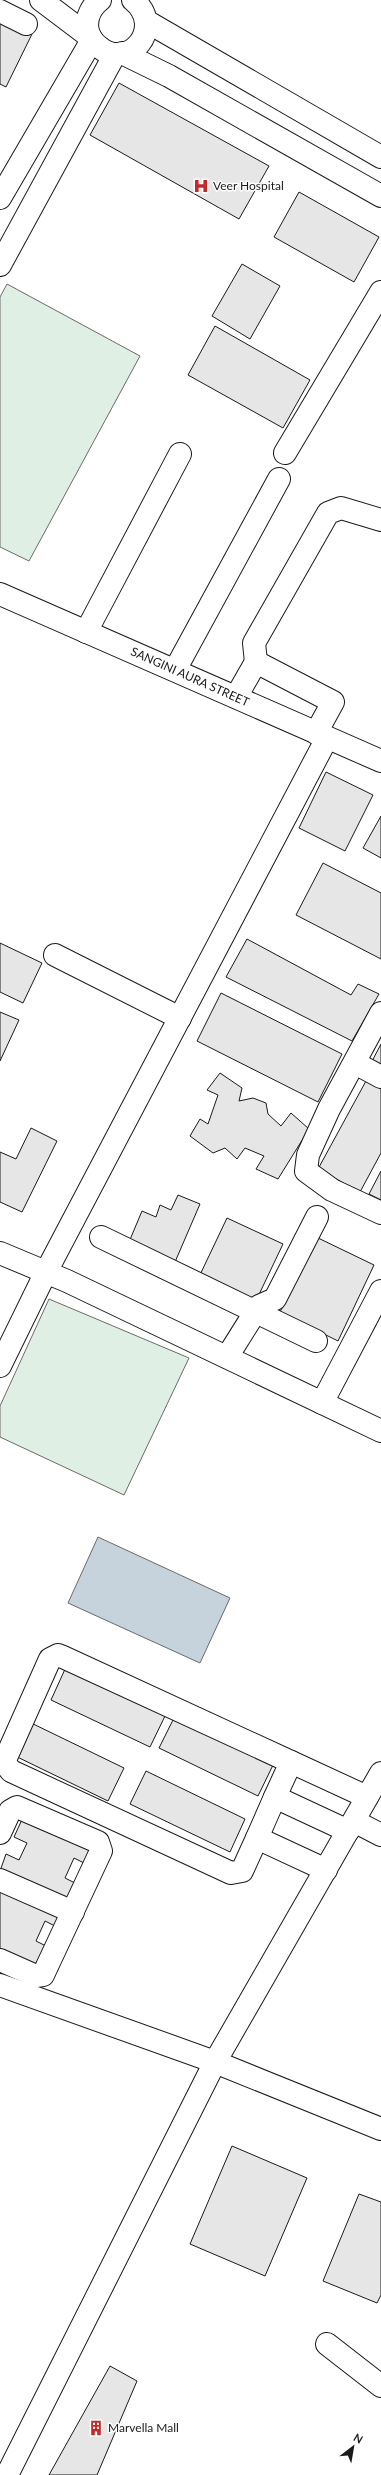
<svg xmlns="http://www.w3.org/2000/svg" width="381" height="2475" font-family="Lato,sans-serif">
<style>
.green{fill:#e0efe3;stroke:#6a6a6a}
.water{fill:#c6d2dc;stroke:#6a6a6a}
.building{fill:#e6e6e6;stroke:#1a1a1a}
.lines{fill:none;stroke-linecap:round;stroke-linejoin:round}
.minor-casing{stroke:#1a1a1a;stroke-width:24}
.minor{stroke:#fff;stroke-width:22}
.labels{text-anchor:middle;stroke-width:3;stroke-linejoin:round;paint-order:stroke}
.poi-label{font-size:12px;fill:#1a1a1a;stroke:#fff;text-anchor:start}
.street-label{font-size:12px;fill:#1a1a1a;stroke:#fff}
</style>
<rect width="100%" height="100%" fill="#fff"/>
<g class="green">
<path d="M7,284L140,356L29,561L0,547V297Z"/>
<path d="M49,1299L189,1358L124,1495L0,1437V1406Z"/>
</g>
<path class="water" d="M98,1537L230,1598L200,1663L68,1603Z"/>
<g class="building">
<path d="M0,16L33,32L6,87L0,84Z"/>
<path d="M119,83L269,166L239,219L90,135Z"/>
<path d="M299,192L379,237L354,282L274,237Z"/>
<path d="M242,264L280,286L250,339L212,316Z"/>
<path d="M215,326L310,380L283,428L188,375Z"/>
<path d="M326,772L373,795L345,851L299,828Z"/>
<path d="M381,816V858L363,848Z"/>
<path d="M323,863L381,893V959L296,915Z"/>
<path d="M247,939L351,995L358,984L379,994L352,1041L226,977Z"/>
<path d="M0,943L42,963L23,1003L0,992Z"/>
<path d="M221,993L342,1054L318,1102L197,1041Z"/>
<path d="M0,1012L19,1020L0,1061Z"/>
<path d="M381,1044V1071L370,1065Z"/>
<path d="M220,1073L242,1088L239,1101L253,1098L266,1103L268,1114L281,1126L291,1113L309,1129L278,1179L256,1169L264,1156L245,1148L237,1159L225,1148L213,1153L190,1136L200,1119L208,1124L218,1095L207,1090Z"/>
<path d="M366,1081L381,1089V1153L360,1192L318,1169Z"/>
<path d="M31,1128L57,1141L22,1212L0,1202V1152L16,1159Z"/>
<path d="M381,1171V1200L369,1194Z"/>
<path d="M178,1195L200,1204L175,1262L129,1242L142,1211L156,1217L160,1205L171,1210Z"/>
<path d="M227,1218L283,1244L254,1305L198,1279Z"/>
<path d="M316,1237L374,1265L338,1341L280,1312Z"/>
<path d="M66,1667L166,1714L150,1747L51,1700Z"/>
<path d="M175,1716L274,1763L258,1796L159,1748Z"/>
<path d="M25,1720L124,1768L108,1801L9,1753Z"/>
<path d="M146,1771L245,1819L230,1852L130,1804Z"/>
<path d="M25,1813L95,1845L86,1864L74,1858L65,1878L81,1886L74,1901L0,1871L6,1854L19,1860L27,1843L14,1837Z"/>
<path d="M0,1882L64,1911L57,1927L45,1921L36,1941L52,1949L45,1964L37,1961L33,1970L0,1955Z"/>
<path d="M232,2146L307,2178L265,2276L190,2244Z"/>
<path d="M359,2194L381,2202V2295L377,2303L323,2281Z"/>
<path d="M110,2366L137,2381L97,2475H49Z"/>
</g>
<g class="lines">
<g class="minor-casing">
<g id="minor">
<path d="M41,0L90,37"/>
<path d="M100,0C92,6 87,16 87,26C88,35 92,42 99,47C129,72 166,27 133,0"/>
<path d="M0,11L26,24"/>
<path d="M146,21L381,157"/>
<path d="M122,53L169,76L381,196"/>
<path d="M0,198L92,40"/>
<path d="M0,265L115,54"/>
<path d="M285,453L381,292"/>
<path d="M0,594L381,761"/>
<path d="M86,632L180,454"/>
<path d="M256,662L254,643L328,513L341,508L381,520"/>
<path d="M175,670L279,479"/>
<path d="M236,697L256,662L333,702L316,733"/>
<path d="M55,955L180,1018"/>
<path d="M381,1013L329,1109L308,1155L306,1171L332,1190L381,1213"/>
<path d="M355,1063L381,1077"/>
<path d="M101,1237L316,1341"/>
<path d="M0,1253L67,1281L381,1431"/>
<path d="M227,1357L259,1306L275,1299L317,1217"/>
<path d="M0,1366L46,1272L327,738"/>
<path d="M322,1403L381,1291"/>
<path d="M291,1762L367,1797"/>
<path d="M354,1821L381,1835"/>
<path d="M0,1833L10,1811L17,1807L98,1842L101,1851L43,1975L36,1976L0,1960"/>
<path d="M257,1838L275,1797"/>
<path d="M326,1870L257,1838L242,1871L231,1873L11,1771L4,1762L50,1659L58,1655L63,1657L291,1762L275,1797L348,1831"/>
<path d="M0,1880L73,1912"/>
<path d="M0,1985L215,2062L381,2129"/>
<path d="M327,2344L381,2386"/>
<path d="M7,2475L215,2062L381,1773"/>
</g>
</g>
<use href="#minor" class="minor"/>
</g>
<defs>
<g id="hospital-bare" transform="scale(1.2)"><path d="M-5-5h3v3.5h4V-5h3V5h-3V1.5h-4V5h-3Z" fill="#c62828" stroke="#fff" stroke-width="2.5" paint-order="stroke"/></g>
<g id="building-bare" transform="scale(1.2)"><path d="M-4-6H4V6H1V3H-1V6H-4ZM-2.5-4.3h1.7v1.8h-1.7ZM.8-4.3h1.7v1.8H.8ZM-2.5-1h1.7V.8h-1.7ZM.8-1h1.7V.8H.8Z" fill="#c62828" stroke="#fff" stroke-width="2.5" paint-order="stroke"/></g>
</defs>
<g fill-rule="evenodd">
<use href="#hospital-bare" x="201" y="186"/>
<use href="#building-bare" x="96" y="2428"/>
</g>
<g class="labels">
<g class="poi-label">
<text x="213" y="190">Veer Hospital</text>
<text x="108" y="2432">Marvella Mall</text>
</g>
<g class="street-label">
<text transform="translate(190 677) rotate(24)" y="4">SANGINI AURA STREET</text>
</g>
</g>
<g transform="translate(353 2447) rotate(31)" stroke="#ffffff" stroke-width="3" paint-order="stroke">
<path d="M0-3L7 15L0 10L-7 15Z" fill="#1a1a1a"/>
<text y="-6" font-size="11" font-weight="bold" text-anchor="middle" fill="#1a1a1a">N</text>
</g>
</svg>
